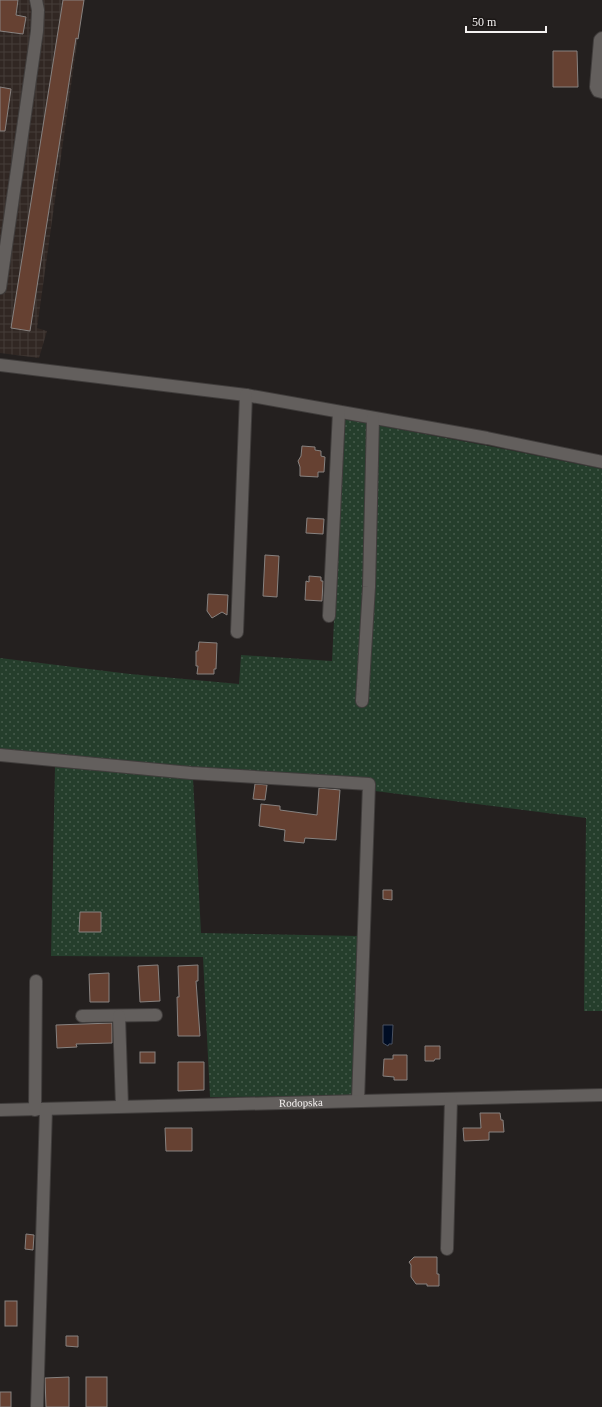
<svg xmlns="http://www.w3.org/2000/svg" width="602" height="1407" font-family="'Times New Roman',serif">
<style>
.industrial{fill:url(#industrial-grid)}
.grass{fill:url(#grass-dots)}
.water{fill:#000d24;stroke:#495161}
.building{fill:#664132;stroke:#878280}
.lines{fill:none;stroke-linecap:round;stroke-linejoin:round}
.minor-casing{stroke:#403d3c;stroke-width:14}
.minor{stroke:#635f5d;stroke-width:12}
.labels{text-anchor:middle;stroke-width:3;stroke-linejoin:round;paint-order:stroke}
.street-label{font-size:11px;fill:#f4f1f0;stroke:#1b1716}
</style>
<defs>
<pattern id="industrial-grid" width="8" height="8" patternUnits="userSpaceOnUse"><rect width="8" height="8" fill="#312723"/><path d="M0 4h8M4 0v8" fill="none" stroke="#453c38"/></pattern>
<pattern id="grass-dots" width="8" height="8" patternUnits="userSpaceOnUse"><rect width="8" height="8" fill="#253e2c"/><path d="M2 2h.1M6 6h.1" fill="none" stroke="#455a4b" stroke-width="1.8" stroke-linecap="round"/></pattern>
</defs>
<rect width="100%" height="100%" fill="#24201f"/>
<path class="industrial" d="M0,0H83L37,328L47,331L39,358L0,353Z"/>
<g class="grass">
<path d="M344,419L494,447L602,469V1011H584L586,818L375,791L374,780L195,768L0,750V658L130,674L239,684L241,655L332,661Z"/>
<path d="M55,767L193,778L201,933L359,936L355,1096L210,1097L203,957L51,956Z"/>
</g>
<path class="water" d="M383,1025H393L392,1044H389L388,1046L383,1043Z"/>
<g class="building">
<path d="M0,0H18L16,15L26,17L23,34L0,31Z"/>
<path d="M63,0H84L78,39L76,38L30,331L11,328Z"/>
<path d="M553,51H577L578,87H553Z"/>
<path d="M0,87L11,89L5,131H0Z"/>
<path d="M302,446L315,447V450L321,451V456L325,457L324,472H318V477L300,476V467L298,461L301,456Z"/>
<path d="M307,518L324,519L323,534L306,533Z"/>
<path d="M265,555L279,556L277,597L263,596Z"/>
<path d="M309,576L321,577V581H323L322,601L305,600L306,581L309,582Z"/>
<path d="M208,594L228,595L227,615L222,612L212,618L207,611Z"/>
<path d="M199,642L217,643L216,669H214V674H197L198,666H196V651H198Z"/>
<path d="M255,784L267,785L265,800L253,799Z"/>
<path d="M319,788L340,790L336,840L305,838L304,843L284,841L285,830L259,826L261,804L280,806V810L317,815Z"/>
<path d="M383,890H392V900L383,899Z"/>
<path d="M80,912H101V932H79Z"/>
<path d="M158,965L160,1001L140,1002L138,966Z"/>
<path d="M198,965V981H196L200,1036H178L177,997H179L178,966Z"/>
<path d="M109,973V1002H90L89,974Z"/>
<path d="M112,1023V1043L76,1044L77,1047L57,1048L56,1025Z"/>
<path d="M425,1046H440V1059H435L434,1061H425Z"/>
<rect x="140" y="1052" width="15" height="11"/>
<path d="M393,1055H407V1080H394V1077L383,1076L384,1059H393Z"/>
<path d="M178,1062H204V1090L178,1091Z"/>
<path d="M480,1113H500L501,1120H503L504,1132H489V1140L464,1141L463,1128H481Z"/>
<path d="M165,1128H192V1151H166Z"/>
<path d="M26,1234L34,1235L33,1250L25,1249Z"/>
<path d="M414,1257H437V1274H439V1286H427V1284H416L411,1277V1265L409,1262Z"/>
<rect x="5" y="1301" width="12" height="25"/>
<path d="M66,1336H78V1347L66,1346Z"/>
<path d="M69,1377V1407H46L45,1378Z"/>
<rect x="86" y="1377" width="21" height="30"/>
<rect x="0" y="1392" width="11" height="15"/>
</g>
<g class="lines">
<g class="minor-casing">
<g id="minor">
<path d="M602,38L600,40L596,87L598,91L602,92"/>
<path d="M0,288L37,31L38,10L36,0"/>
<path d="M0,365L246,395L487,438L602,462"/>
<path d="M329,616L339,412"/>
<path d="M237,632L246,395"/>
<path d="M362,701L369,587L373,418"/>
<path d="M0,755L191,773L369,784L358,1101"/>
<path d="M82,1016L156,1015"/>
<path d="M119,1016L122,1106"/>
<path id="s1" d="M0,1110L602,1095"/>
<path d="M35,1110L36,981"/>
<path d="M447,1249L451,1099"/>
<path d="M37,1407L46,1109"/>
</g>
</g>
<use href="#minor" class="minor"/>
</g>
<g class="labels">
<g class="street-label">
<text dy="4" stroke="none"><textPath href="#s1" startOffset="301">Rodopska</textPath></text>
</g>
</g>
<path d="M466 26v6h80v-6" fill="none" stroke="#f4f1f0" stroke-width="2"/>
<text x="472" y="26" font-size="12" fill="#f4f1f0" stroke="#1b1716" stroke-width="3" paint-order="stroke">50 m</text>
</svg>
